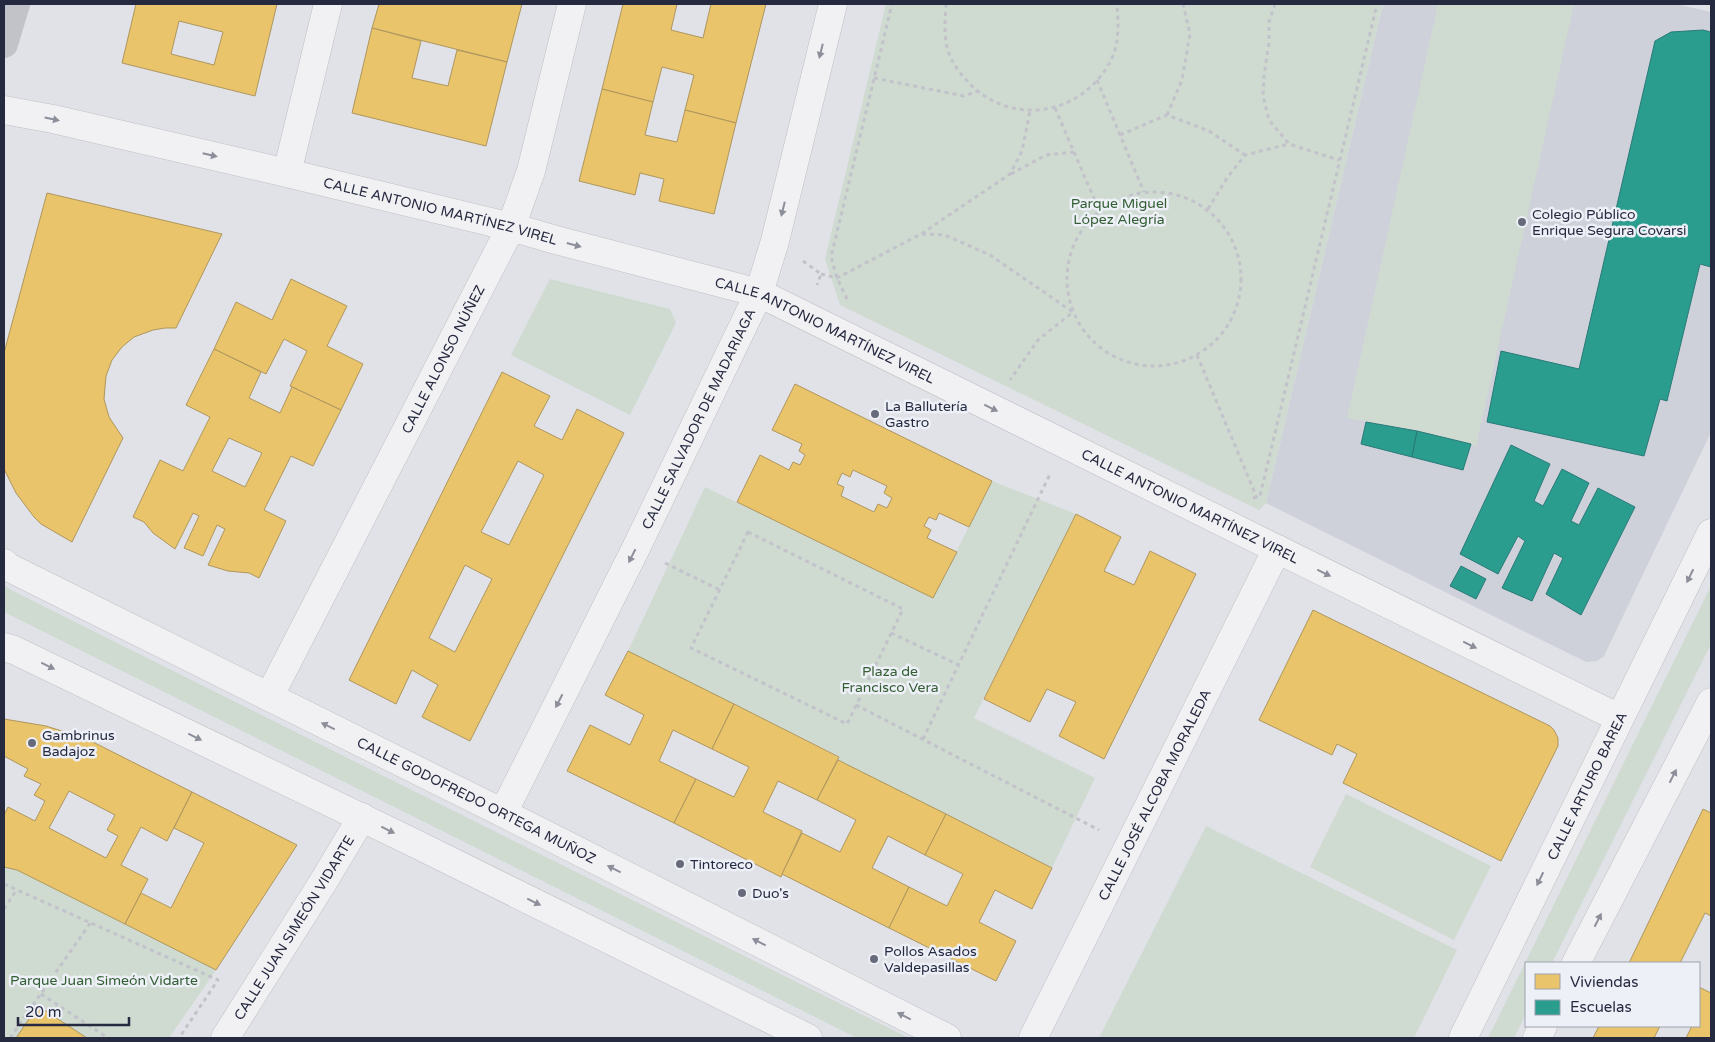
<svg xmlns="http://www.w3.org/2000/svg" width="1715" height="1042" font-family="'Varela Round',sans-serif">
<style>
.built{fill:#cfd1da}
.green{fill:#cfdad1}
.homes{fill:#e9c46a;stroke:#ae965e;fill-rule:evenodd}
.schools{fill:#2a9d8f;stroke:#297a78}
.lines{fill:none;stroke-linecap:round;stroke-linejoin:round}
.street-casing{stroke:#bfc0c5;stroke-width:29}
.path{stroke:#c2c3ca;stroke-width:3;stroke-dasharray:4 4;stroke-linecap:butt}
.street{stroke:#f1f1f3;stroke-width:28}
.secondary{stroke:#c2c2c9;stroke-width:28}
.oneway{fill:#8c8e9a}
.poi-dot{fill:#676a7b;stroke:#eef0f7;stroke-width:2}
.labels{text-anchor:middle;stroke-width:5;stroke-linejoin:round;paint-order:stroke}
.park-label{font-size:14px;fill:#335e34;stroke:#eef0f7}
.street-label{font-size:14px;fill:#262a41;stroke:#eef0f7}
.poi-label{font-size:14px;fill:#262a41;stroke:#eef0f7;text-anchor:start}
</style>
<rect width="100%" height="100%" fill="#e1e2e7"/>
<path class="built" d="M1383,4H1676L1711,12V432L1604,656L1597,661L1587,662L1580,659L1266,503Z"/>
<g class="green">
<path d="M886,4H1383L1266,503L1259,510L840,305L825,259Z"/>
<path d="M1438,4H1574L1476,447L1471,444L1417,431L1347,418Z"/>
<path d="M550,279L670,309L676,323L630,415L511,355Z"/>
<path d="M992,481L1076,514L974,718L1095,778L1052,868L838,760L839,756L628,651L705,487L933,598Z"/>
<path d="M4,585L11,590L909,1038H857L4,612Z"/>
<path d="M1711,586V644L1552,963H1526V1014L1514,1038H1488Z"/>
<path d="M1346,794L1491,866L1454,940L1310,867Z"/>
<path d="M1206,826L1457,950L1414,1038H1099Z"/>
<path d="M4,867L17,870L216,970L169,1038H87L38,1006L16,1038H4Z"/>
</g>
<g class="homes">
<path d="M136,4H277L255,96L122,63ZM179,21L223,32L214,65L171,54Z"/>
<path d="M379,4H522L507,62L372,28Z"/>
<path d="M623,4H677L671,30L703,38L711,4H766L736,123L685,110L694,75L662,67L653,102L602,89Z"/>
<path d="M372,28L421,41L412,78L448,86L457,50L507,62L486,146L352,113Z"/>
<path d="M602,89L653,102L645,135L677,142L685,110L736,123L714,214L659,201L664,179L640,173L635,195L579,181Z"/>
<path d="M47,193L222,234L176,328H165L153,330L134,337L122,347L112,360L106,376L104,399L109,417L123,438L72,542L41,524L34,517L16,493L4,469V353Z"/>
<path d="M291,279L347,306L327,346L363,364L341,410L290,386L307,351L284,339L266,374L214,349L236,302L272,320Z"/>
<path d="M214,349L261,372L249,398L280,413L292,387L341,410L313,466L291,456L264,510L286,521L259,578L249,573L228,571L208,565L225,529L217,525L203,556L184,548L199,516L193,513L175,549L153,533L144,522L133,517L160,460L183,471L210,417L186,405ZM229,438L262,453L245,487L212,471Z"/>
<path d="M502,372L550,396L534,426L562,440L577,409L624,433L470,741L422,717L438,685L412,670L396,704L349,680ZM518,461L544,475L509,545L481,532ZM465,565L492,579L455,652L429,638Z"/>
<path d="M795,384L992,481L969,527L939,513L936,520L929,517L924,526L931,530L927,538L957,552L933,598L737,502L760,455L789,470L793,462L800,465L805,455L799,451L802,444L772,430ZM853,470L887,486L884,493L892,498L887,508L878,504L874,512L841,496L844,487L837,484L842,473L850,477Z"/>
<path d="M1076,514L1121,537L1104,571L1134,585L1150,551L1196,574L1104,759L1059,736L1076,702L1047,689L1030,722L984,699Z"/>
<path d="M1313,610L1550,726L1554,730L1558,738V746L1501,861L1343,783L1357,754L1337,744L1332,755L1259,720Z"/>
<path d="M628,651L734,704L712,749L673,730L659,761L696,779L674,823L567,771L590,725L630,745L644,715L605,695Z"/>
<path d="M734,704L839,757L817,800L778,781L763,812L802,831L781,877L674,823L696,779L734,797L749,767L712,749Z"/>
<path d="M4,719L46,726L87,739L192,792L167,841L141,827L121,865L148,879L125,924L17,870L4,867V815L8,807L35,821L45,801L34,795L41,784L24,776L28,769L4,756ZM69,791L115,815L107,830L118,836L106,858L49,828Z"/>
<path d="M838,760L946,814L925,855L888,836L872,868L909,887L889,928L782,874L802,833L840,852L856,820L817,800Z"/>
<path d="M192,792L297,845L216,970L125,924L141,893L171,908L204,843L174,828Z"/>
<path d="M1703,809L1711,813V916L1705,913L1680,963H1629Z"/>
<path d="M946,814L1052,868L1032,909L995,890L979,922L1016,941L996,981L889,928L909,887L947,906L963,874L925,855Z"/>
<path d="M1699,987L1711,993V1038H1686L1692,1026H1699Z"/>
<path d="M38,1006L87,1038H16Z"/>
<path d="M1599,1026H1660L1654,1038H1593Z"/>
</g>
<g class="schools">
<path d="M1703,30L1711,32V267L1700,264L1667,401L1660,399L1644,456L1487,422L1501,351L1579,369L1655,41L1671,32Z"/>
<path d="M1366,422L1417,431L1412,457L1361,444Z"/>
<path d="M1417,431L1471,444L1463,470L1412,457Z"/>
<path d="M1511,445L1550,464L1534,501L1543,506L1562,469L1589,483L1571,521L1579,525L1598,488L1635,507L1581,615L1546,594L1563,558L1554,553L1532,601L1502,588L1525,541L1518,536L1498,574L1460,554Z"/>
<path d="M1461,566L1486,579L1476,599L1450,586Z"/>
</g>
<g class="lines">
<g class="street-casing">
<g id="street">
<path id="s1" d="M4,110L53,119L287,173L511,227L556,240L759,293L1619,718"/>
<path d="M287,173L328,4"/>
<path id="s2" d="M4,563L8,567L503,813L947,1038"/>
<path d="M4,647L14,650L410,841L808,1038"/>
<path id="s3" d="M269,697L511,227L531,171L572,4"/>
<path id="s4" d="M503,813L636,548L759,293L775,241L833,4"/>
<path d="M1576,963L1711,702"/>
<path id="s5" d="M225,1038L325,879L362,817"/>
<path id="s6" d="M1033,1038L1277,549"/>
<path id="s7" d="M1463,1038L1711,533"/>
<path d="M1537,1038L1543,1026"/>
</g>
</g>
<g class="path">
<path d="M946,4C945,21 943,40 950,56C955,68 964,78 973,87C1017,127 1084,113 1111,60C1120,42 1118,23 1117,4"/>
<path d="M1275,4L1269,22V43L1264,75L1263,96L1269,120L1289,144L1339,160"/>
<path d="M874,78L964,96L978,91"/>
<path d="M1097,80L1144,192"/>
<path d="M1055,108L1099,210"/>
<path d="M1167,115L1182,80L1190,34L1183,4"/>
<path d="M1120,135L1167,115L1209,131L1245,155"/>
<path d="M1011,174L1046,155L1074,152"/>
<circle cx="1154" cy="279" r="87"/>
<path d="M1208,209L1227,178L1245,155L1289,144"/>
<path d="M922,234L945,235L990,255L1073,312L1038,340L1010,380"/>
<path d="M803,261L821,274L817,285"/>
<path d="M821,274L837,278L921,234L1010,174L1022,151L1030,111"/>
<path d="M847,299L837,278L831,257L892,4"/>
<path d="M1197,355L1257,498"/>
<path d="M1253,498L1260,496L1377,4"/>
<path d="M748,532L903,609L847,724L691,648Z"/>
<path d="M665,563L720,590"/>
<path d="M891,633L959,665"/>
<path d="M856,705L1099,830"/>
<path d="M923,739L1050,474"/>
<path d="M4,884L218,980L179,1038"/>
<path d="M4,909L17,889"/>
<path d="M41,994L108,1038"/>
<path d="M10,1038L91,922"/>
</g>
<use href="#street" class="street"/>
<path class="secondary" d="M4,44L16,4"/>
</g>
<defs><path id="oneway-solid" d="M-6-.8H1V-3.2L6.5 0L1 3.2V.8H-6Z" transform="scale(1.25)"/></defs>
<g class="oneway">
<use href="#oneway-solid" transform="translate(821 51) rotate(104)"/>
<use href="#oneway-solid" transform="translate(52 119) rotate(12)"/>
<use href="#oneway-solid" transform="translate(210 155) rotate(13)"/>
<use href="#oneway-solid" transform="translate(783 209) rotate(104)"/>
<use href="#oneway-solid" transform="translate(574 245) rotate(15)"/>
<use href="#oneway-solid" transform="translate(991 408) rotate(26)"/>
<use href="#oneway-solid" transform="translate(632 556) rotate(117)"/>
<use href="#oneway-solid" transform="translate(1324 573) rotate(26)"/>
<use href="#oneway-solid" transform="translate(1690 576) rotate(116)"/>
<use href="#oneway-solid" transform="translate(1470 645) rotate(26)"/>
<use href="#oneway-solid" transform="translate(48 666) rotate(26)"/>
<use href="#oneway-solid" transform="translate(559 701) rotate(117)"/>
<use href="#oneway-solid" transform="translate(328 726) rotate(-154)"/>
<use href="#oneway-solid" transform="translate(195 737) rotate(26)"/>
<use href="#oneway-solid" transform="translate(1673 776) rotate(-63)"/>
<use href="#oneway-solid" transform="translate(388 830) rotate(26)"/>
<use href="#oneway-solid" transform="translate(614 869) rotate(-153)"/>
<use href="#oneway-solid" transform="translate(1540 879) rotate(116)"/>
<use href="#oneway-solid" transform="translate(534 902) rotate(26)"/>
<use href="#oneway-solid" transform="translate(1598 920) rotate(-63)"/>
<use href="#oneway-solid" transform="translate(759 942) rotate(-153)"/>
<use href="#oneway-solid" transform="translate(904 1016) rotate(-153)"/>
</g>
<g class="poi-dot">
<circle cx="1522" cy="222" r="5"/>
<circle cx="875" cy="414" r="5"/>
<circle cx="32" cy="743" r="5"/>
<circle cx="680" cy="864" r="5"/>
<circle cx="742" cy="893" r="5"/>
<circle cx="874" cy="959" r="5"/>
</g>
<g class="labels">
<g class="park-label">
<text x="1119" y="208">Parque Miguel<tspan x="1119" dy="16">López Alegría</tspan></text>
<text x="890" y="676">Plaza de<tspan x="890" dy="16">Francisco Vera</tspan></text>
<text x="104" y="985">Parque Juan Simeón Vidarte</text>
</g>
<g class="street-label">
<text dy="5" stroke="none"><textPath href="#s1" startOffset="448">CALLE ANTONIO MARTÍNEZ VIREL</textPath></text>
<text dy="5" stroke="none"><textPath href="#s1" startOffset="852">CALLE ANTONIO MARTÍNEZ VIREL</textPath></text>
<text dy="5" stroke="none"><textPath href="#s3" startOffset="380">CALLE ALONSO NÚÑEZ</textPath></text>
<text dy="5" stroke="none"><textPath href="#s4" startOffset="440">CALLE SALVADOR DE MADARIAGA</textPath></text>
<text dy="5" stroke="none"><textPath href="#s1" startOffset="1258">CALLE ANTONIO MARTÍNEZ VIREL</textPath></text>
<text dy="5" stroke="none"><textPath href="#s7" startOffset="281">CALLE ARTURO BAREA</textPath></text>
<text dy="5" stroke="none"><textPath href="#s6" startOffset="272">CALLE JOSÉ ALCOBA MORALEDA</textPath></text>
<text dy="5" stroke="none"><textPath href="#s2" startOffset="529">CALLE GODOFREDO ORTEGA MUÑOZ</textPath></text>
<text dy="5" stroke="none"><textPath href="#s5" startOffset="130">CALLE JUAN SIMEÓN VIDARTE</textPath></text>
</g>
<g class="poi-label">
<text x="1532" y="219">Colegio Público<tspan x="1532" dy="16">Enrique Segura Covarsi</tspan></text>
<text x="885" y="411">La Ballutería<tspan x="885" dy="16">Gastro</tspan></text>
<text x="42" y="740">Gambrinus<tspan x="42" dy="16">Badajoz</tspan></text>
<text x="690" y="869">Tintoreco</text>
<text x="752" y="898">Duo's</text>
<text x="884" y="956">Pollos Asados<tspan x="884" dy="16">Valdepasillas</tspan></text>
</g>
</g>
<rect width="1715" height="1042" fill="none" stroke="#262a41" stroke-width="10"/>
<rect x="1525" y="962" width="175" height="65" fill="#eef0f7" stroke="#9ea1ae"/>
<rect x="1535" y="974" width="25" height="15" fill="#e9c46a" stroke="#9ea1ae"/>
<text x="1570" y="987" font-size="15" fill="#262a41">Viviendas</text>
<rect x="1535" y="1000" width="25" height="15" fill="#2a9d8f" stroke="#9ea1ae"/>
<text x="1570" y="1012" font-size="15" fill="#262a41">Escuelas</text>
<path d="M18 1017v8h111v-8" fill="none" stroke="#262a41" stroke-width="2.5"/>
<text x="25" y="1017" font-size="15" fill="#262a41" stroke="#eef0f7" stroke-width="4" paint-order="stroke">20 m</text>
</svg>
